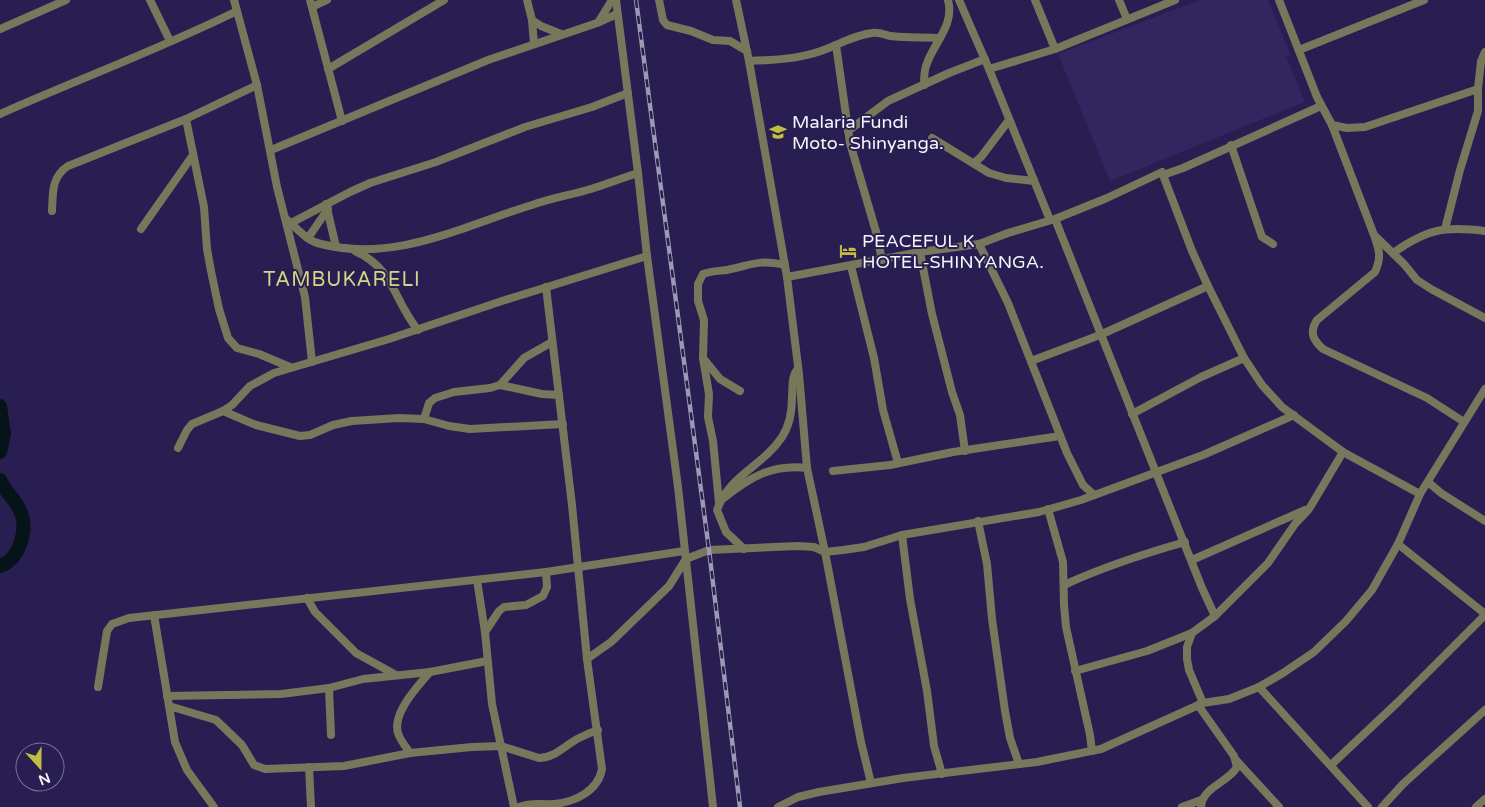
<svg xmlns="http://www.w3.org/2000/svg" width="1485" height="807" font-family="'Varela Round',sans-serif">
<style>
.built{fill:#312660}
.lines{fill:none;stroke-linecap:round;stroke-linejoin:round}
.river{stroke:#061319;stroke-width:14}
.minor{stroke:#77775c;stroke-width:8}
.rail-casing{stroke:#9d99b2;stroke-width:4.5}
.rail{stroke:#281e51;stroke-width:2.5;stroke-dasharray:8;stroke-linecap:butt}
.labels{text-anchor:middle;stroke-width:4;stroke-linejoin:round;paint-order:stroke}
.poi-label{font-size:18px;fill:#f4f4fa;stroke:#281e51;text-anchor:start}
.quarter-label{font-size:20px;letter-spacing:1px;fill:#d6d587;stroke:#281e51}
</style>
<rect width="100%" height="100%" fill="#281e51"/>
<path class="built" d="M1200,0H1268L1291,56H1286L1305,102L1110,181L1058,54Z"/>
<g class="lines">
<g class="river">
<path d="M0,406L4,434L0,452"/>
<path d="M0,480C5,492 17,501 21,513C28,530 19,560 0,566"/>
</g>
<g class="minor">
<path d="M150,0L170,41"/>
<path d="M234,0L257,85L277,187L305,297L312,362"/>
<path d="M310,0L342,121"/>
<path d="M527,0L532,20L541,26L561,34"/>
<path d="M616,0L638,173L647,256L678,487L713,807"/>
<path d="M659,0L663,20L667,25L691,31L713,40L730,41L747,51"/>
<path d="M736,0L749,61L787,277L799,374L807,468L825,552L861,742L871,783"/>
<path d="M959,0L989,69L1050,220"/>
<path d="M1035,0L1055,49"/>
<path d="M1119,0L1127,19"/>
<path d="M1279,0L1317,97L1332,125L1374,235C1379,250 1382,256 1375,272L1317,320C1309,332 1313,340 1323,349L1427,398L1464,422"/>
<path d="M312,7L327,0"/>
<path d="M532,20L534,44"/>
<path d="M599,21L612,0"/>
<path d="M0,29L66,0"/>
<path d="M836,45L850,143L877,235L882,260"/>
<path d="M1299,50L1424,0"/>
<path d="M749,61C774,60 798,59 821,51C838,45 854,35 872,33C879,32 883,34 890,36C906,38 924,37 940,38"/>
<path d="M328,69L444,0"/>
<path d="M989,69L1055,49L1175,0"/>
<path d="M924,85C924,78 924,72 926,66C933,43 955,26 948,0"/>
<path d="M0,114C79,79 160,49 237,11"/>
<path d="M186,119L204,207L207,249L211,271L219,309L228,338L237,348L259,354L290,367"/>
<path d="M1332,125L1347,128L1365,127L1478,89"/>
<path d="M848,131L888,101L949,73L985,59"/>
<path d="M932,138L989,173L1006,178L1034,181"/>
<path d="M1231,145L1262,237L1273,244"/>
<path d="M271,150L488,60L597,23L617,14"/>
<path d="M974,163L981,157L1009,120"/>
<path d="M1163,175L1192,251L1208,286L1244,358L1262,385L1282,407L1343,452L1420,494"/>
<path d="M326,204L336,247"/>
<path d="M52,211C53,194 51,177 68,166L186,119L257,85"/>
<path d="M285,218C296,227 306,241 321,244C396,263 462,226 532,205C551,198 571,195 591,189C607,184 622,178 638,173"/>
<path d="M1055,219L1202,588L1215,616"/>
<path d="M291,223L350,192L370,183L436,162L525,127L592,107L628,93"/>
<path d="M141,229L193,155"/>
<path d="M1445,229L1460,170L1478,111V89L1481,61L1485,52"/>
<path d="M1375,236L1404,264L1417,280L1431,289L1485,318"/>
<path d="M308,238L328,209"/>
<path d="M979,244L1008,303L1067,453L1083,485L1094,495"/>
<path d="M355,251C395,269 393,300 418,330"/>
<path d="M920,252L932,314L952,392L960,415L965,451"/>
<path d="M1393,253C1427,229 1444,226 1485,231"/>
<path d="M851,266L874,358L883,410L898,463"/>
<path d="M787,277L920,252L979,244L1008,233L1055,219L1107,198L1162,172L1163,175L1183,168L1321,106"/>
<path d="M703,358L720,379L740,391"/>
<path d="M1031,361L1100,335L1208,286"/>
<path d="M500,385L542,394L559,395"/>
<path d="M223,411L256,425L300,436L310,435L333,425L352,421L399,418L424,419L449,426L470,429L563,424"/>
<path d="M1132,414L1201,377L1244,358"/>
<path d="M424,419L429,403L435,398L454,392L490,388L500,385L524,358L552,342"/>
<path d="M178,448L187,430L192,424L223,411L232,405L250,386L274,373L389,339L505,300L647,256"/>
<path d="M833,471L890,465L953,452L1060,436"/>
<path d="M1428,482L1441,493L1485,521"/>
<path d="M724,498C750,477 772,464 807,468"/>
<path d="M719,503L713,441L708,417L709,394L703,358L704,320L698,301V284L703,274C711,271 719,271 727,270C752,265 758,259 785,265"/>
<path d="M1048,509L1063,562L1064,605L1066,627L1090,735L1092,751"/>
<path d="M978,521L987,564L992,619L1005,711L1010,738L1019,764"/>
<path d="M902,535L910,599L927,691L934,746L942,774"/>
<path d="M1398,544L1485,614"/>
<path d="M744,549L726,532L717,510C729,475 763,466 782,437C790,425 792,411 792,397C793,385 791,378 798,368"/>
<path d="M1192,560L1305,510"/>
<path d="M477,580L485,632L492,704L514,807"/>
<path d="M1064,585C1103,567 1143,554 1185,542"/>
<path d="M307,598L315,612L356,653L396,675"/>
<path d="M154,615L175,742L187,770L214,807"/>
<path d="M485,632L499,611L504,607L526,605L543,596L547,587L546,572"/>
<path d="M587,659L611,642L669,586L686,559L709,550L798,546L814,547L825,552L843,550L864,547L902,535L1039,512L1081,500L1203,455L1294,415"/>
<path d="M1075,671L1147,651L1192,633"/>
<path d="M98,687L107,631L112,624L129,618L546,572L684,551"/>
<path d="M1259,687L1368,807"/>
<path d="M329,688L331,735"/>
<path d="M167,696L281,694L329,688L363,679L430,672L487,661"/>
<path d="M1203,703L1189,670L1187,659V647L1192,633L1215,616L1268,563L1295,524L1309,509L1343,452"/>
<path d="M1198,705L1234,756L1237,767C1228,783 1202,787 1201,807"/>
<path d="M169,706L216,720L242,745L254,765L265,769L344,766L410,753L472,747L501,746L539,758C555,758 565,745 579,738C585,735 592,732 598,730"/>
<path d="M410,753C406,747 400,740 398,733C392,713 418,686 430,672"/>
<path d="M1236,760L1279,807"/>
<path d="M1331,765L1398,702L1485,615"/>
<path d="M309,767L311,807"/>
<path d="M519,807C533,802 541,805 554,804C575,802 598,791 602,769L587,659L572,505L546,287"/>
<path d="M778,807L798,797L819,792L903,778L1037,762L1101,749L1203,703L1229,699L1259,687L1283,673L1314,652L1346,621L1372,590L1398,544L1420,494L1485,389"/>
<path d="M1182,807L1201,800"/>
<path d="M1382,807L1403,784L1485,710"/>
<path d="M1476,807L1485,799"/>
</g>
<g class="rail-casing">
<path id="rail" d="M636,0L709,550L740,807"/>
</g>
<use href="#rail" class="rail"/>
</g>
<defs>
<g id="school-bare" transform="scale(1.35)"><path d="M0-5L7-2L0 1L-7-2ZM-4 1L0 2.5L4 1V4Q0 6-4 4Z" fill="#c0be40" stroke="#281e51" stroke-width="2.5" paint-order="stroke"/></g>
<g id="hotel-bare" transform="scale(1.35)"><path d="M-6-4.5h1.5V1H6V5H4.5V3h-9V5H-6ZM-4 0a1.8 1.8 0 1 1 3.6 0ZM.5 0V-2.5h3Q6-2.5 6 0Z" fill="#c0be40" stroke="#281e51" stroke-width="2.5" paint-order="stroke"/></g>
</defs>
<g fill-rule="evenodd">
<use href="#school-bare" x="778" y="132"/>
<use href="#hotel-bare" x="848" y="251"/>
</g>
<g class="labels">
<g class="poi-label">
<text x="792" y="128">Malaria Fundi<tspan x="792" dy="21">Moto- Shinyanga.</tspan></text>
<text x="862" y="247">PEACEFUL K<tspan x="862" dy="21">HOTEL-SHINYANGA.</tspan></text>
</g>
<g class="quarter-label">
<text x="342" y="286">TAMBUKARELI</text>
</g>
</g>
<g transform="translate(40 767) rotate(159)"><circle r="24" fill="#281e51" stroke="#7a7495"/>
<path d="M0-4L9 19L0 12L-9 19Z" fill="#c0be40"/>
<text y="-8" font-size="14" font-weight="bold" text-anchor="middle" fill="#f4f4fa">N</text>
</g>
</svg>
